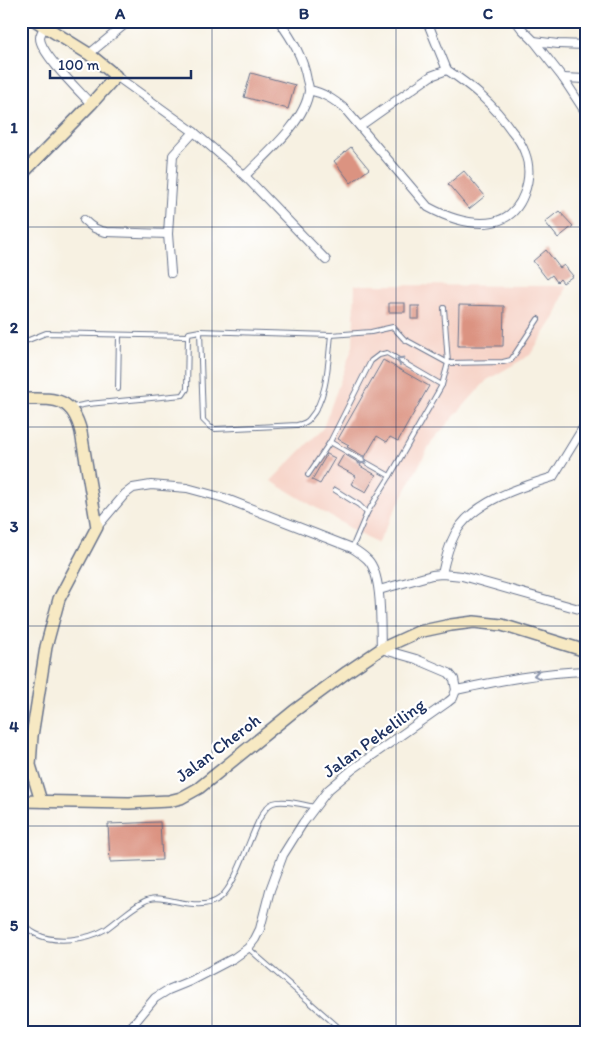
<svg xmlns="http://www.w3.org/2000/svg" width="607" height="1053" font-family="Itim,sans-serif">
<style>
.built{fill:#f6d1c5}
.building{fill:#db9381}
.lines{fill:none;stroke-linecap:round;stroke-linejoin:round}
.lane-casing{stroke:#68738c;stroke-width:6}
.street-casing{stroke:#68738c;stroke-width:10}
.secondary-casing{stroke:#68738c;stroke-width:14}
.lane{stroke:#fff;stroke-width:4}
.street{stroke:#fff;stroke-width:8}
.secondary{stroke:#f7e9c3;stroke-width:11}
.oneway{stroke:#8d97ae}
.grid{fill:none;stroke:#1b2f5e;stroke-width:1;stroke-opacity:0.55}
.labels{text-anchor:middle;stroke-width:4.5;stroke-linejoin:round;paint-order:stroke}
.street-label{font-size:18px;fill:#1b2f5e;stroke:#fff}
.neatline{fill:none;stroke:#1b2f5e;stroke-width:2}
.grid-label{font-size:16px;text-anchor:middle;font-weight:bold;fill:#1b2f5e}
</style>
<rect width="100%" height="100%" fill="#fff"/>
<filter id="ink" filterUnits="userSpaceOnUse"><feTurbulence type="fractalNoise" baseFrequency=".02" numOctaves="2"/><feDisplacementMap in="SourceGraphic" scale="10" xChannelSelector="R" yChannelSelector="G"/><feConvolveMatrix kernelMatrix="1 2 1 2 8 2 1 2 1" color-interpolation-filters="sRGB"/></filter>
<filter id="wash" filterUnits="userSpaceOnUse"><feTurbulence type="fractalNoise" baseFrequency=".0096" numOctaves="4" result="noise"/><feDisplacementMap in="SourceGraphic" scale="20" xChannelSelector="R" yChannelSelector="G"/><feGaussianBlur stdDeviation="1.12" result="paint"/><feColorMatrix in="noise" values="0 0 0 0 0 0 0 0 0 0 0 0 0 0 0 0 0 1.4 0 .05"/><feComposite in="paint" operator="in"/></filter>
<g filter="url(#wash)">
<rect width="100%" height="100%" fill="#f7f1e2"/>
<path class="built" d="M355,285L567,286L555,317L530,355L487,380L432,441L377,544L271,481L323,428L353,346Z"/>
<g id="blocks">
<g class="building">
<path d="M251,73L295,85L288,109L244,97Z"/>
<path d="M351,147L369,169L351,183L334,161Z"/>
<path d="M464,171L485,196L469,209L448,184Z"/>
<path d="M559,211L573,226L558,238L545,222Z"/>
<path d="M546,250L560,268L564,265L573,276L563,283L560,279L557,282L552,275L547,279L533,261Z"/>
<rect x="389" y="303" width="16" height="9"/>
<path d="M459,305L504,306L503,346H458Z"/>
<rect x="411" y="306" width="8" height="13"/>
<path d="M383,360L429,386L398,441L390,437L387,442L377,436L365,457L347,447L349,445L338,439Z"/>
<path d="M327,454L335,458L320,484L312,480Z"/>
<path d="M344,454L361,464L360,466L376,475L366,492L351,484L356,476L337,466Z"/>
<path d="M160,822L162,860L110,862L108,824Z"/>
</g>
</g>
</g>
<g filter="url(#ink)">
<use href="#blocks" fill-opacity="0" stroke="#68738c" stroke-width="1"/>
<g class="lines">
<g class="lane-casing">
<g id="lane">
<path d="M444,308L448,363"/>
<path d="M200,331L203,420L210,427L215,429L297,425C302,424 307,423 310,418C328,398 328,361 331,335"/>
<path d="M21,343L46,333L188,336"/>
<path d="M118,389L119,335"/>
<path d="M72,407L88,404L183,395L187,389L188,336L189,333L200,331L331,335L371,332L393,327L404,339L448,363"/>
<path d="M308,475L330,442"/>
<path d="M390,476L330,442L371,361L379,355L387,353L442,385"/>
<path d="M335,490L359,505L367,513"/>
<path d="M352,548L367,513L390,476L442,385L448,363L503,362L511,360L538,319"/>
<path d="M21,921C25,926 30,931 36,934C55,944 87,940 106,929C119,920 136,903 150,899C156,897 163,899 169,900C185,903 206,909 220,898C242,879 255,809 273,803C284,799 304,805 315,807"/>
<path d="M248,948L337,1026"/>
</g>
</g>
<g class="street-casing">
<g id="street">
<path d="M427,21L447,70"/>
<path d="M516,21L522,29L534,41L563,78L586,113"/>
<path d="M44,27C43,30 40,34 40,38C40,53 80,92 91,104"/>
<path d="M534,41L558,44L586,45"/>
<path d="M89,54L129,21"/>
<path d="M116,76L194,132L245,176L326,260"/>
<path d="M563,78L586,79"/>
<path d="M309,90C324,93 334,100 345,109L428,207C459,224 508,237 524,194C529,181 530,166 525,153C522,144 517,137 511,130C493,104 473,87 447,70L431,76L360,126"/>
<path d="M245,176C266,154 305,122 309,91C309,88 308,83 307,80C303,57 292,39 279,21"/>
<path d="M84,220C91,227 96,230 106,232L168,234"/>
<path d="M171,273L168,234L173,155L194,132"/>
<path d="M97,527L125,494L133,488L151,485L187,488L224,498L352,548C357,551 363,555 368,560C383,576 380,627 381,649L416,659L449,673L454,679L456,690L453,698L448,702L353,769L328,790L303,823L283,855L270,890L260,929L255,939L248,948L234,958L190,981L168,990L155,998L131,1027L128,1032"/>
<path d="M442,574C445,560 448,547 455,534C472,502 520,487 553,477L586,423"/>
<path d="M379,590L432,575L442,574L462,576L586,611"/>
<path d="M456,690C499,681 542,672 586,671"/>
</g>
</g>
<g class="secondary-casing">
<g id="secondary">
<path d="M21,176L27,169L91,104L116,76L89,54L36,21"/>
<path d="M21,399C53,399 72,395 81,432L97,527L59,599L46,647L32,736L30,765L41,801"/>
<path d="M21,801L129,803L169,801L181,798L199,788L294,711L347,672L381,649L418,632L451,625L474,622L502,625L586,651"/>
</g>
</g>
<use href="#lane" class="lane"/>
<use href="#street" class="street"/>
<use href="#secondary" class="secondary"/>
</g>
<defs><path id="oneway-chevron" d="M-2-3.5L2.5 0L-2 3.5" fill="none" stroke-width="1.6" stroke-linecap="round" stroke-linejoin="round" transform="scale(1.25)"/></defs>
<g class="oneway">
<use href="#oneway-chevron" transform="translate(400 360) rotate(-150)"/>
<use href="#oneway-chevron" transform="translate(363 461) rotate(30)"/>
<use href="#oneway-chevron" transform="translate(537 675) rotate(172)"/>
</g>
</g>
<path class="grid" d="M212,21V1032M396,21V1032M21,227H586M21,427H586M21,626H586M21,826H586"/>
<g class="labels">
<g class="street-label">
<text transform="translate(374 738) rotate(-36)" y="6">Jalan Pekeliling</text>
<text transform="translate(218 748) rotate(-37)" y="6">Jalan Cheroh</text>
</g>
</g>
<rect width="607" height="1053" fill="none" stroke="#fff" stroke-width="55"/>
<path d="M50 70v8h141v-8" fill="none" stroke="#1b2f5e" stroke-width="2.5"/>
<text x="58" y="70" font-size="15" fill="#1b2f5e" stroke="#ffffff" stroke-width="4" paint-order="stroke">100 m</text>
<rect x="28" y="28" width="552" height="998" class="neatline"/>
<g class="grid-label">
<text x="120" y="19">A</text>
<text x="304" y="19">B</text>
<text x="488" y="19">C</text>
<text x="14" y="133">1</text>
<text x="14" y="333">2</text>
<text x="14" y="532">3</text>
<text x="14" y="732">4</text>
<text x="14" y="931">5</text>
</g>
</svg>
